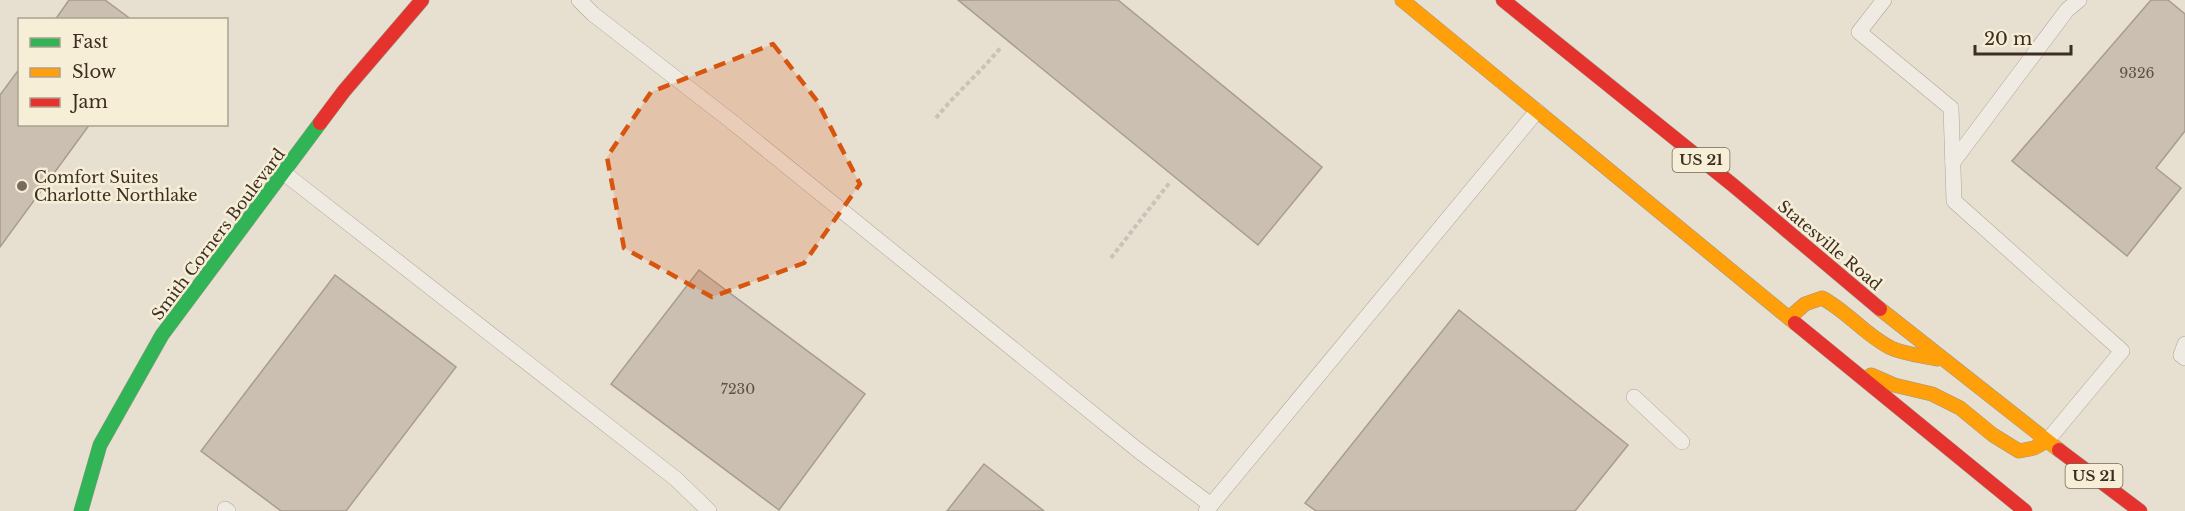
<svg xmlns="http://www.w3.org/2000/svg" width="2185" height="511" font-family="'Libre Baskerville',serif">
<style>
.building{fill:#cbbfb2;stroke:#a89c90;stroke-width:1.5}
.lines{fill:none;stroke-linecap:round;stroke-linejoin:round}
.lane-casing{stroke:#ada599;stroke-width:16}
.fast-casing{stroke:#9c958a;stroke-width:15}
.slow-casing{stroke:#9c958a;stroke-width:15}
.jam-casing{stroke:#9c958a;stroke-width:15}
.path{stroke:#c8c2b9;stroke-width:4;stroke-dasharray:4.5 3;stroke-linecap:butt}
.lane{stroke:#efebe3;stroke-width:15}
.fast{stroke:#30b455;stroke-width:14}
.slow{stroke:#ff9f0a;stroke-width:14}
.jam{stroke:#e5322d;stroke-width:14}
.marked{fill:#d7550e;fill-opacity:0.2;stroke:#d7550e;stroke-width:4.5;stroke-dasharray:12 8;stroke-linejoin:round}
.poi-dot{fill:#786c5e;stroke:#f7eed8;stroke-width:2}
.labels{text-anchor:middle;stroke-width:5;stroke-linejoin:round;paint-order:stroke}
.number-label{font-size:14px;fill:#605244}
.shield{fill:#f7eed8;stroke:#756857;stroke-width:1.5}
.shield-label{font-size:15px;font-weight:bold;fill:#3d2e20}
.poi-label{font-size:16px;fill:#3d2e20;stroke:#f7eed8;text-anchor:start}
.street-label{font-size:16px;fill:#3d2e20;stroke:#f7eed8}
</style>
<rect width="100%" height="100%" fill="#e7e0d1"/>
<g class="building">
<path d="M69,0H105L132,20H55Z"/>
<path d="M958,0H1118L1322,167L1258,245Z"/>
<path d="M2151,0H2168L2185,14V131L2156,168L2181,188L2127,256L2012,161Z"/>
<path d="M20,68V124H90L0,247V95Z"/>
<path d="M699,270L865,394L779,510L611,384Z"/>
<path d="M335,275L456,367L346,511H281L201,451Z"/>
<path d="M1459,310L1628,445L1575,511H1316L1305,503Z"/>
<path d="M984,464L1044,511H947Z"/>
</g>
<g class="lines">
<g class="lane-casing">
<g id="lane">
<path d="M579,0L593,14L731,121L1139,451L1211,505"/>
<path d="M1884,0L1859,32L1951,108L1954,201L2122,351L2047,441"/>
<path d="M1953,162L2067,10L2079,0"/>
<path d="M284,173L676,479L709,511"/>
<path d="M2185,344L2181,355L2185,358"/>
<path d="M1634,397L1682,442"/>
<path d="M225,509L228,511"/>
<path d="M1206,511L1537,111"/>
</g>
</g>
<g class="fast-casing">
<path id="fast" d="M81,511L100,445L162,335L320,123"/>
</g>
<g class="slow-casing">
<g id="slow">
<path d="M1402,0L1795,323"/>
<path d="M1880,309L2059,450"/>
<path d="M1789,318L1805,304L1822,298C1847,311 1865,335 1891,348C1904,354 1923,356 1937,359"/>
<path d="M1871,375L1894,385L1932,394L1960,408L1993,435L2019,451L2034,448L2047,441"/>
</g>
</g>
<g class="jam-casing">
<g id="jam">
<path d="M1503,0L1734,186L1880,309"/>
<path d="M320,123L344,91L422,0"/>
<path d="M1795,323L2025,511"/>
<path d="M2059,450L2140,511"/>
</g>
</g>
<g class="path">
<path d="M936,118C956,93 981,72 1001,47"/>
<path d="M1111,258L1170,182"/>
</g>
<use href="#lane" class="lane"/>
<use href="#fast" class="fast"/>
<use href="#slow" class="slow"/>
<use href="#jam" class="jam"/>
</g>
<path class="marked" d="M773,44L817,101L860,184L804,263L712,297L624,248L607,157L651,92Z"/>
<circle class="poi-dot" cx="22" cy="186" r="6"/>
<g class="labels">
<g class="number-label">
<text x="2137" y="78">9326</text>
<text x="738" y="394">7230</text>
</g>
<g class="shield">
<rect x="1672.5" y="148" width="57" height="24" rx="4.5"/>
<rect x="2065.5" y="464" width="57" height="24" rx="4.5"/>
</g>
<g class="shield-label">
<text x="1701" y="165">US 21</text>
<text x="2094" y="481">US 21</text>
</g>
<g class="poi-label">
<text x="34" y="183">Comfort Suites<tspan x="34" dy="18">Charlotte Northlake</tspan></text>
</g>
<g class="street-label">
<text transform="translate(218 234) rotate(-53)" y="6">Smith Corners Boulevard</text>
<text transform="translate(1830 245) rotate(40)" y="6">Statesville Road</text>
</g>
</g>
<rect x="18" y="18" width="210" height="108" fill="#f7eed8" stroke="#ada18e" stroke-width="1.5"/>
<rect x="30" y="38" width="30" height="9" fill="#30b455" stroke="#ada18e" stroke-width="1.5"/>
<text x="72" y="48" font-size="18" fill="#3d2e20">Fast</text>
<rect x="30" y="68" width="30" height="9" fill="#ff9f0a" stroke="#ada18e" stroke-width="1.5"/>
<text x="72" y="78" font-size="18" fill="#3d2e20">Slow</text>
<rect x="30" y="98" width="30" height="9" fill="#e5322d" stroke="#ada18e" stroke-width="1.5"/>
<text x="72" y="108" font-size="18" fill="#3d2e20">Jam</text>
<path d="M1975 45v9h96v-9" fill="none" stroke="#3d2e20" stroke-width="3"/>
<text x="1984" y="45" font-size="18" fill="#3d2e20" stroke="#f7eed8" stroke-width="4.5" paint-order="stroke">20 m</text>
</svg>
